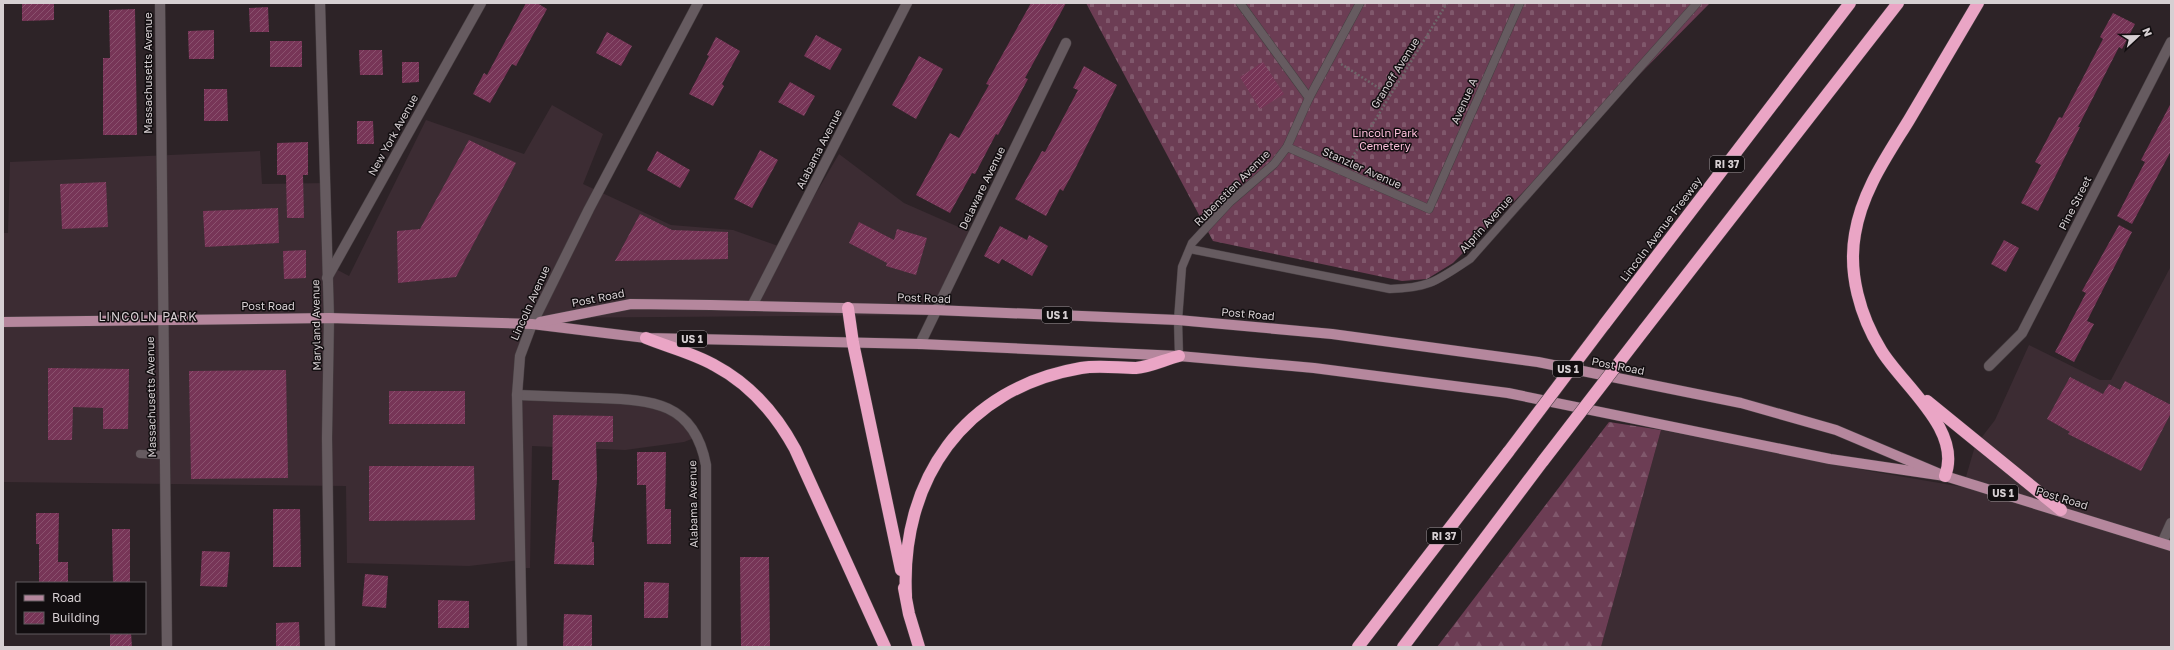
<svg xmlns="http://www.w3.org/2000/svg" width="2174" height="650" font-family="'Golos Text',sans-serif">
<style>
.built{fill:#3c2c33}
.forest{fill:url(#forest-firs)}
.cemetery{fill:url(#cemetery-stones)}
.building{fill:url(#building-hatch)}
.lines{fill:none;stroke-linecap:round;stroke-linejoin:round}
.service-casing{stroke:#473f42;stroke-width:9}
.minor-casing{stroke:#473f42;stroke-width:11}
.tertiary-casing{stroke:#473f42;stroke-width:11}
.primary-casing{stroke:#473f42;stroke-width:11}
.motorway-casing{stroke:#473f42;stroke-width:13}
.path{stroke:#6f666a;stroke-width:2.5;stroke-dasharray:2 2;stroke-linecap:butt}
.service{stroke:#665b60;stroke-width:8}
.minor{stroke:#665b60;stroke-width:10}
.tertiary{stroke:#665b60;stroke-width:10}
.primary{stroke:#b5879d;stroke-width:10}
.motorway{stroke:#eaa5c5;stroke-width:12}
.motorway-bridge-casing{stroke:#473f42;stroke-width:13;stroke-linecap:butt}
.motorway-bridge{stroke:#eaa5c5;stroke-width:12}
.labels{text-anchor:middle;stroke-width:3;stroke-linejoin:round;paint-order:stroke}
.shield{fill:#120e10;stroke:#9b9598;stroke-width:1}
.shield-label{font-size:10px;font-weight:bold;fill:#d6cfd2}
.street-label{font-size:11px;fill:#d6cfd2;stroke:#120e10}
.park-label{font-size:11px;fill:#fdbfdb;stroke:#120e10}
.neighbourhood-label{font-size:12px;letter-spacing:1px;fill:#d6cfd2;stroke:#120e10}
</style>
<defs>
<pattern id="forest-firs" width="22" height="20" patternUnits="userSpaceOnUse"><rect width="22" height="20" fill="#6c3d54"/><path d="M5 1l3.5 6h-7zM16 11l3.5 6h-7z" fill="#80586c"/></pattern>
<pattern id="cemetery-stones" width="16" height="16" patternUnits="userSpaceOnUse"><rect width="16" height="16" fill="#6c3d54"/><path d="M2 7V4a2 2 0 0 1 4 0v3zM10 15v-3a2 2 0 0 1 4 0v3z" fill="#80586c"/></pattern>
<pattern id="building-hatch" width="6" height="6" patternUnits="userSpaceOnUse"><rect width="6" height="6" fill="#773557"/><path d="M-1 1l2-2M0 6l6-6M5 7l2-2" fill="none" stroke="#8a516e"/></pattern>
</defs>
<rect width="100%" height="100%" fill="#2d2327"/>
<g class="built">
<path d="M552,105L603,134L583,184L671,225L733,230L784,248L839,154L904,203L970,232L933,313L923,315L524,318L521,400L651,401L683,423L694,438L684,442L625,450L532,446L530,568H525L520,560L469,566L347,563L346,486L3,482V233H8L10,162L260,151L262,184L329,183L332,267L349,276L426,120L524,154Z"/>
<path d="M2171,266V647H1601L1661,430L1869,471L1963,487L1975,446L1995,420L2029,345L2100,380H2111Z"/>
</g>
<path class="forest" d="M1609,422L1661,430L1601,647H1437Z"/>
<path class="cemetery" d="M1086,3H1710L1453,263L1427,279L1402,281L1213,241Z"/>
<g class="building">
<path d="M22,3H54V20L22,21Z"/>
<path d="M526,3H537L547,9L516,66L512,64L490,103L473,94L484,73L487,75Z"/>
<path d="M1031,3H1066L1025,78L1028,79L998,135L996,134L975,174L972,173L950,213L916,195L950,133L959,138L989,85L986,84Z"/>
<path d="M268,7L269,32H250L249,8Z"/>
<path d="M135,9L137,135H103V58H110L109,10Z"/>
<path d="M2113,13L2135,24L2122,49L2119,47L2078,127H2080L2038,211L2021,203L2041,165L2035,162L2059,117L2062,118L2103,39L2100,37Z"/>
<path d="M214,30V59H189L188,31Z"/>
<path d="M607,32L632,46L621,66L596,53Z"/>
<path d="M816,35L842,49L830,70L804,56Z"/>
<path d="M716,37L740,51L722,84L724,86L713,106L689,94L709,56L707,55Z"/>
<rect x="270" y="41" width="32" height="26"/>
<path d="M359,50H382L383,75H360Z"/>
<path d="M919,56L943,69L916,119L892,105Z"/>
<path d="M402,62H419V82L402,83Z"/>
<path d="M1263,62L1284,94L1260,109L1240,77Z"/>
<path d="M1084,66L1117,85L1075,169L1063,191L1060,189L1046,216L1015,199L1042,151L1045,152L1078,90L1073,88Z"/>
<path d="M790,82L815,96L804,116L778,102Z"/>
<path d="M204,89H227L228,121H204Z"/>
<path d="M2171,103V151L2132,224L2117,216L2145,162L2141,160Z"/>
<path d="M357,121H373L374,144H357Z"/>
<path d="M469,140L516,163L456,277L398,283L397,231L420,229Z"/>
<path d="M308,142V175H303L304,218H287L286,175H277V143Z"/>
<path d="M760,150L778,160L752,208L734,199Z"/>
<path d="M657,151L690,170L680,188L647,170Z"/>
<path d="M106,182L108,227L62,229L60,184Z"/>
<path d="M278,208L279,243L205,247L203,211Z"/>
<path d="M640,214L672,230L728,232V259L615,261Z"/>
<path d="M859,222L894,240L897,229L927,238L916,275L886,266L887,263L849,243Z"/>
<path d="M2119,225L2132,232L2087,321L2094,324L2074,362L2055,352L2086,293L2082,291Z"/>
<path d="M1000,226L1027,240L1029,235L1048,246L1032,276L1002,259L999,264L984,256Z"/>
<path d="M2004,240L2019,248L2006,272L1991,264Z"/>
<path d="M306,250V278L284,279L283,251Z"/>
<path d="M48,368L129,369L128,429H103V408L73,407L72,440H48Z"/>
<path d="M286,370L288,478L191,479L189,371Z"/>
<path d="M2070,377L2103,394L2109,384L2120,390L2125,381L2171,405V413L2141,471L2068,434L2070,432L2047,419Z"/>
<rect x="389" y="391" width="76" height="33"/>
<path d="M553,415L613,416V442H596L597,479L592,542H594V565L554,564L559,480H552Z"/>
<path d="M637,452H666L665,509H671V544H647L646,485H637Z"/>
<path d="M369,466H474L475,520L369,521Z"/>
<path d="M273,509H300L301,567H273Z"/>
<path d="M36,513H59L58,562H68V583H39V544H36Z"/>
<path d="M112,529H130V583H113Z"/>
<path d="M202,551L230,552L227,587L200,586Z"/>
<path d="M740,557H769L770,647H741Z"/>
<path d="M365,574L388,576L386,608L362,606Z"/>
<path d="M644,582L669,583L668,618H644Z"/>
<path d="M438,600L469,601V628H438Z"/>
<path d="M564,614L592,615V647H563Z"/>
<path d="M299,622L300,647H276V623Z"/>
<path d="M110,633H131L132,647H110Z"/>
</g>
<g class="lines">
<g class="service-casing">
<g id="service">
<path d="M1240,3L1309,98"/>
<path d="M1287,147L1429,209L1520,3"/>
<path d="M1190,249L1390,289C1430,288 1438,280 1470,259L1697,3"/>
<path d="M1179,356L1178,320L1182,267L1192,243L1230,202L1274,164L1287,147L1309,98L1360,3"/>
<path d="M140,454L163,455"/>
</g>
</g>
<g class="minor-casing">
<g id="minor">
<path d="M160,3L167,647"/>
<path d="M320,3L329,318L327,438L330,647"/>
<path d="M327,278L481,3"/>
<path d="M752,306L907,3"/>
<path d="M920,344L1066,43"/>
<path d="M1989,366L2022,333L2171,42"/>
<path d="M517,395C543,396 570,397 597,398C651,400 694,401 706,465V647"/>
<path d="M2162,543L2171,523"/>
<path d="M522,647L517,395L520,356L532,324"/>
</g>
</g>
<g class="tertiary-casing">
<path id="tertiary" d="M532,324L589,209L698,3"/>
</g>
<g class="primary-casing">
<g id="primary">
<path d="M3,322L329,318L532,324L646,338L920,344L1179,356L1314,368L1508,393L1830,459L1945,476"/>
<path d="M540,322L631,304L711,305L935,310L1178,320L1332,334L1538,362L1741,403L1836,430L1945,476L2171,546"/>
</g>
</g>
<g class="motorway-casing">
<g id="motorway">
<path d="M848,308L853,343L901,570"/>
<path d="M1604,325L1850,3"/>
<path d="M1644,330L1898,3"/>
<path d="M646,338C668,347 693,353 714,365C750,384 776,414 795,449L885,647"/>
<path d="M1927,401L2061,510"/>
<path d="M1945,476C1963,430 1902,385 1881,350C1860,316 1848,273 1855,234C1862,191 1887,156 1909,120C1932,81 1955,42 1978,3"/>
<path d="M904,588L909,614L919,647"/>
<path d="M906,596C900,480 964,388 1081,368C1099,365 1118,368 1136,368C1150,367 1166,359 1179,356"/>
<path d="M1358,647L1509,451"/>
<path d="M1403,647L1543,461"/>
</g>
</g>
<g class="path">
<path d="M1341,64L1390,95"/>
<path d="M1350,161L1447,3"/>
</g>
<use href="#service" class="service"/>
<use href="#minor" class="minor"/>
<use href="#tertiary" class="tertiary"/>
<use href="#primary" class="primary"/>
<use href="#motorway" class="motorway"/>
<g class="motorway-bridge-casing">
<g id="motorway-bridge">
<path d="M1509,451L1604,325"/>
<path d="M1543,461L1644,330"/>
</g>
</g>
<use href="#motorway-bridge" class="motorway-bridge"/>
</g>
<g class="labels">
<g class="shield">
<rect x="1710" y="156" width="34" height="16" rx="3"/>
<rect x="1042" y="307" width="30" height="16" rx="3"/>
<rect x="677" y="331" width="30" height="16" rx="3"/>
<rect x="1553" y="361" width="30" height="16" rx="3"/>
<rect x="1988" y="485" width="30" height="16" rx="3"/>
<rect x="1427" y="528" width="34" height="16" rx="3"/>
</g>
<g class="shield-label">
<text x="1727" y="168">RI 37</text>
<text x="1057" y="319">US 1</text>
<text x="692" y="343">US 1</text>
<text x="1568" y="373">US 1</text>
<text x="2003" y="497">US 1</text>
<text x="1444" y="540">RI 37</text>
</g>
<g class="street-label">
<text transform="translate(148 73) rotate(-90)" y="4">Massachusetts Avenue</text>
<text transform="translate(1395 73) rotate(-58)" y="4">Granoff Avenue</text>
<text transform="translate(1464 101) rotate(-66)" y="4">Avenue A</text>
<text transform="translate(393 135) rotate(-61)" y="4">New York Avenue</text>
<text transform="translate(819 149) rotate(-63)" y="4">Alabama Avenue</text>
<text transform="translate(1362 168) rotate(24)" y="4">Stanzler Avenue</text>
<text transform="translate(982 188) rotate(-64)" y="4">Delaware Avenue</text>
<text transform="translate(1232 188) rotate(-45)" y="4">Rubenstien Avenue</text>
<text transform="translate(2075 203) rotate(-63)" y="4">Pine Street</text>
<text transform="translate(1486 224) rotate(-48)" y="4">Alprin Avenue</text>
<text transform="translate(1661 229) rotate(-53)" y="4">Lincoln Avenue Freeway</text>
<text transform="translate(598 298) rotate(-11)" y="4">Post Road</text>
<text transform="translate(924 298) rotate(2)" y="4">Post Road</text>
<text transform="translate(530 303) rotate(-66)" y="4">Lincoln Avenue</text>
<text x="268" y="310">Post Road</text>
<text transform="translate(1248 314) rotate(5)" y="4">Post Road</text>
<text transform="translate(316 325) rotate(-91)" y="4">Maryland Avenue</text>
<text transform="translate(1618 366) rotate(11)" y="4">Post Road</text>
<text transform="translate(151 397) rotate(-91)" y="4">Massachusetts Avenue</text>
<text transform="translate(2062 498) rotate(17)" y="4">Post Road</text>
<text transform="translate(693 504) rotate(-91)" y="4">Alabama Avenue</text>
</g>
<g class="park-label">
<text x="1385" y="137">Lincoln Park<tspan x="1385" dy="13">Cemetery</tspan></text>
</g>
<g class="neighbourhood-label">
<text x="148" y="321">LINCOLN PARK</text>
</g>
</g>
<rect width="2174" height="650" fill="none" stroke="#d6cfd2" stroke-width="8"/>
<rect x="16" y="582" width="130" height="52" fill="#120e10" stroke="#605b5e"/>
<rect x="24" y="595" width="20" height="6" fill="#b5879d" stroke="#605b5e"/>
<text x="52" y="602" font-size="12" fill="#d6cfd2">Road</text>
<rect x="24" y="612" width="20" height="12" fill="url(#building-hatch)" stroke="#605b5e"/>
<text x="52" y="622" font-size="12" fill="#d6cfd2">Building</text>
<g transform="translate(2138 36) rotate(68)" stroke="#120e10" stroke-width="3" paint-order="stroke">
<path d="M0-3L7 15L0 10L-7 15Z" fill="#d6cfd2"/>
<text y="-6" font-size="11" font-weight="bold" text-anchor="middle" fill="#d6cfd2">N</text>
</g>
</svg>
